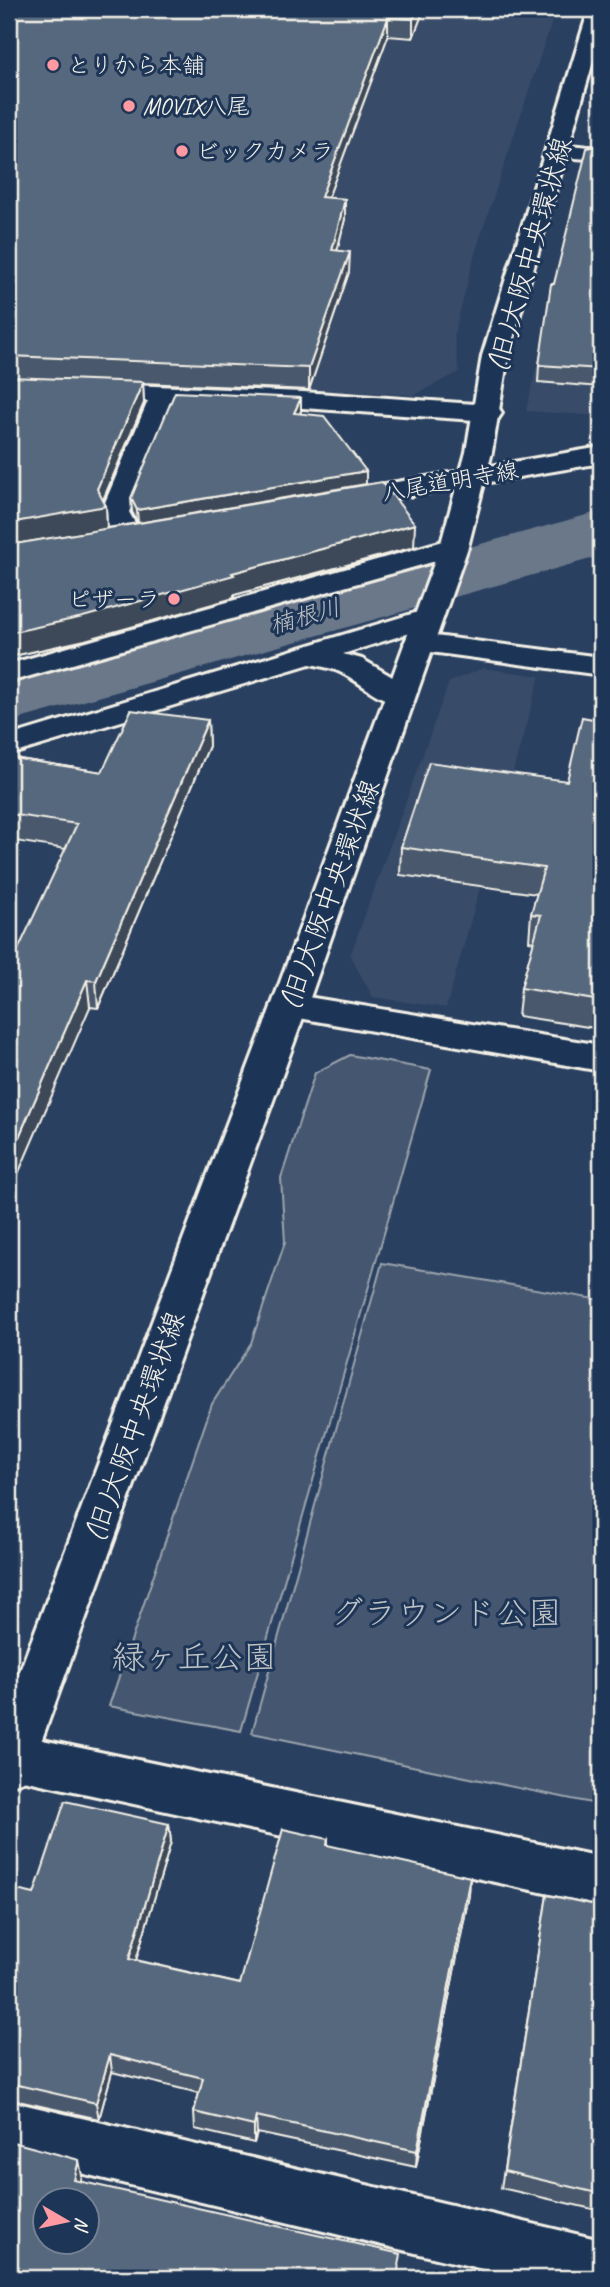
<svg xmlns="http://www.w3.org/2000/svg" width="610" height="2287" font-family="Caveat,'Klee One',sans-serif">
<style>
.built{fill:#374c69}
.green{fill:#445771;stroke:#9ca4ac;stroke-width:2}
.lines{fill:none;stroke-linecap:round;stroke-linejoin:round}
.river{fill:#6a788a;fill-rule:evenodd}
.minor-casing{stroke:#f4f1e8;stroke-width:6}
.tertiary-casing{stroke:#f4f1e8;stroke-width:6}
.secondary-casing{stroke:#f4f1e8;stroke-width:6}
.minor{fill:#1d3557;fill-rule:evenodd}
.tertiary{fill:#1d3557;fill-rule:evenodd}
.secondary{fill:#1d3557;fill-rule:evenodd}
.wall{fill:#4a596c;stroke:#f4f1e8;stroke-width:2}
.shaded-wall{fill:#3c4858;stroke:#f4f1e8;stroke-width:2}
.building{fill:#56677d;stroke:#f4f1e8;stroke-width:2;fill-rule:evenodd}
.poi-dot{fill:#ff9aa2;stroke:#1d3557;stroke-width:2.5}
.labels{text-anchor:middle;stroke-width:6;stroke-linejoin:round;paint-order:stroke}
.far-poi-label{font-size:23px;fill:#f4f1e8;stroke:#1d3557;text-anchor:start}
.far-street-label{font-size:23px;fill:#f4f1e8;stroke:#1d3557}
.far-water-label{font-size:24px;font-style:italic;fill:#bdc1c2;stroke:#1d3557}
.street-label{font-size:28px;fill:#f4f1e8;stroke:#1d3557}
.near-park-label{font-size:33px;fill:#bfc3c4;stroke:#1d3557}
</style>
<rect width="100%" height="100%" fill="#2a4060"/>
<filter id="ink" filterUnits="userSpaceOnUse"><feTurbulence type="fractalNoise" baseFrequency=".0143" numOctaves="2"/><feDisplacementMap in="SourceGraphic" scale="14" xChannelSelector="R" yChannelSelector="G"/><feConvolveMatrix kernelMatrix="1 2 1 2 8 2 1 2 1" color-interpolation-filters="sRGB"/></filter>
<g filter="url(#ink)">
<g class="built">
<path d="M9,9H556L475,253L454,335L459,372L414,395L192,383Z"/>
<path d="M543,340L601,345V416L526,411Z"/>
<path d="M483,668L540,676L446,1008L373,997L350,956L449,682Z"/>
</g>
<g class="green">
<path d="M350,1055L431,1070L241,1731L109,1706L212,1404L251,1343L285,1242L281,1178L315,1073Z"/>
<path d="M382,1263L601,1300V1805L252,1733Z"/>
</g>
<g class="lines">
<path class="river" d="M601,511V556L9,722V673Z"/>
<g class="minor-casing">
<g id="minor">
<path d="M557,144L601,148V160L549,156L546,151L549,146Z"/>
<path d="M9,380L303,392L489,405L498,407L502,413L498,419L489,421L303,408L174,402L129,512L142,536L138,542L128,544L118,542L101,512L148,401L9,396Z"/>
<path d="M454,538L464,541L468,547L464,553L9,682V664Z"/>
<path d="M428,609L438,612L443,618L438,624L343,654L362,659L411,688L415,695L411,702C384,708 365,684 342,673C333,668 320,666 310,664L9,755V736Z"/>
<path d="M419,634L601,657V675L408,649L404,643L408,637Z"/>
<path d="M289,994L601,1045V1071L276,1014L271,1006L276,998Z"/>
<path d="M9,1733L601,1857V1905L9,1777Z"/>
<path d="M9,2101L601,2240V2278H520L9,2156Z"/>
</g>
</g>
<g class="tertiary-casing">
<path id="tertiary" d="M589,9H601V34L508,356L492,452L468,547L304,1015L33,1764L26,1780L9,1786V1700L268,1015L440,547L466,452L482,356Z"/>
</g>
<g class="secondary-casing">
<path id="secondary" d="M601,447V463L338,508L328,506L324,500L328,494L338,492Z"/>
</g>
<use href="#minor" class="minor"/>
<use href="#tertiary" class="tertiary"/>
<use href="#secondary" class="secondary"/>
</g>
<g class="wall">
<path d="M9,9H424L413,38L388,36L328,198L345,199V219L337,251L349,272L309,390L143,383L144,403L103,501L106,506L107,528L138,523L132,512L131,498L301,411L300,414L366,484L414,547L234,595V598L85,640L9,657Z"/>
<path d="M601,122V387L538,382L539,365L554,284L599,146V129Z"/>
<path d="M601,683V1029L518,1016L521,988L534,942L529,941L531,914L537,894L400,875L401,847L567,781L593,719Z"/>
<path d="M208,720L209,746L98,1008L90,1007L66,849L9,840V753L13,758L102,772Z"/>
<path d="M169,1824L171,1842L136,1960L240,1984L328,1839V1846L470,1877L469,1895L416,2167L257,2133L254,2143L195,2129L194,2112L199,2093L112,2072L99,2119L9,2099V1914L34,1894Z"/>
<path d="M547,1895L601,1906V2211L501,2188Z"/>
</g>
<g class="shaded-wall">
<path d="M418,9H424L413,38V19Z"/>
<path d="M388,18V36L321,217V197Z"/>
<path d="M345,199V219L332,271V250Z"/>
<path d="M350,252L349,272L309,390V368Z"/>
<path d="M143,382L144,403L100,507L106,506L107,529L9,545V523L97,489Z"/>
<path d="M301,398V411L294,426V413Z"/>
<path d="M366,471V484L138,523L137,510Z"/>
<path d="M415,524L414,547L234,595V598L85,640L9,657V633Z"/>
<path d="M208,720L209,746L98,1008L96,981Z"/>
<path d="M87,980L90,1007L9,1195V1160Z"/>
<path d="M169,1824L171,1842L131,1977L129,1959Z"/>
<path d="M470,1877L469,1895L416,2167L417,2151Z"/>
<path d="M110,2055L112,2072L99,2119L96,2103Z"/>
<path d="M256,2116L257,2133L254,2143V2126Z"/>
<path d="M79,2160L82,2176L77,2196L74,2180Z"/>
</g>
<g class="building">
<path d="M9,9H418L413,19L388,18L321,197L345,199L332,250L350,252L309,368L9,356Z"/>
<path d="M601,145V369L539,365L551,284H554L587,148Z"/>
<path d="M9,377L143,382L97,489L106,506L9,523Z"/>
<path d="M175,392L301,398L294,413L324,416L366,471L137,510L131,498Z"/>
<path d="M382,482L415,524L232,573L234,575L83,617L9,633V545Z"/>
<path d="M601,683V1001L521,988L541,915L531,914L544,868L401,847L429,762L567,781L582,717L593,719Z"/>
<path d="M131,710L208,720L96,981L87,980L9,1160V969L77,824L9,814V753L13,758L102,772Z"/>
<path d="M65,1801L169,1824L129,1959L240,1984L283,1829L328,1839L327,1845L470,1877L417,2151L256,2116L254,2126L194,2112L203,2078L110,2055L96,2103L9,2083V2034L13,2022L9,2021V1974L12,1965H9V1914L17,1890L34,1894Z"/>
<path d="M547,1895L601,1906V2194L504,2171Z"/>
<path d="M9,2141L79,2160L74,2180L401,2254L397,2278H400H9ZM46,2200H88V2242H46Z"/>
</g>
</g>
<g class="poi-dot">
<circle cx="53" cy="65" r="7"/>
<circle cx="129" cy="106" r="7"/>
<circle cx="182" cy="151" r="7"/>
<circle cx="174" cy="599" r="7"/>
</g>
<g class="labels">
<g class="far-poi-label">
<text x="67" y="73">とりから本舗</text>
<text x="143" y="114">MOVIX八尾</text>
<text x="196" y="159">ビックカメラ</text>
<text x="160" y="607" text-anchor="end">ピザーラ</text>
</g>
<g class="far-street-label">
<text transform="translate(450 481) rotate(-10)" y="8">八尾道明寺線</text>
</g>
<g class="far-water-label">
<text transform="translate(305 616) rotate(-16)" y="8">楠根川</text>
</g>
<g class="street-label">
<text transform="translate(529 254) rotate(-74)" y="10">(旧)大阪中央環状線</text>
<text transform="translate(329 894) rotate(-70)" y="10">(旧)大阪中央環状線</text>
<text transform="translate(134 1426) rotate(-70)" y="10">(旧)大阪中央環状線</text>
</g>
<g class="near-park-label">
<text x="446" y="1624">グラウンド公園</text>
<text x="194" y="1668">緑ヶ丘公園</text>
</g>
</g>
<rect width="610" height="2287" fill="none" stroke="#1d3557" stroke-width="35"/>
<rect x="18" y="18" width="575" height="2252" fill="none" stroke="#f4f1e8" stroke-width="2.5" filter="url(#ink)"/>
<g transform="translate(66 2221) rotate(99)"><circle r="33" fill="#1d3557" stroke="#738091" stroke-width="2"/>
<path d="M0-5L12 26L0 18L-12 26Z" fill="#ff9aa2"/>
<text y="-10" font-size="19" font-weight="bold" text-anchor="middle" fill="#f4f1e8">N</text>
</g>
</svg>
